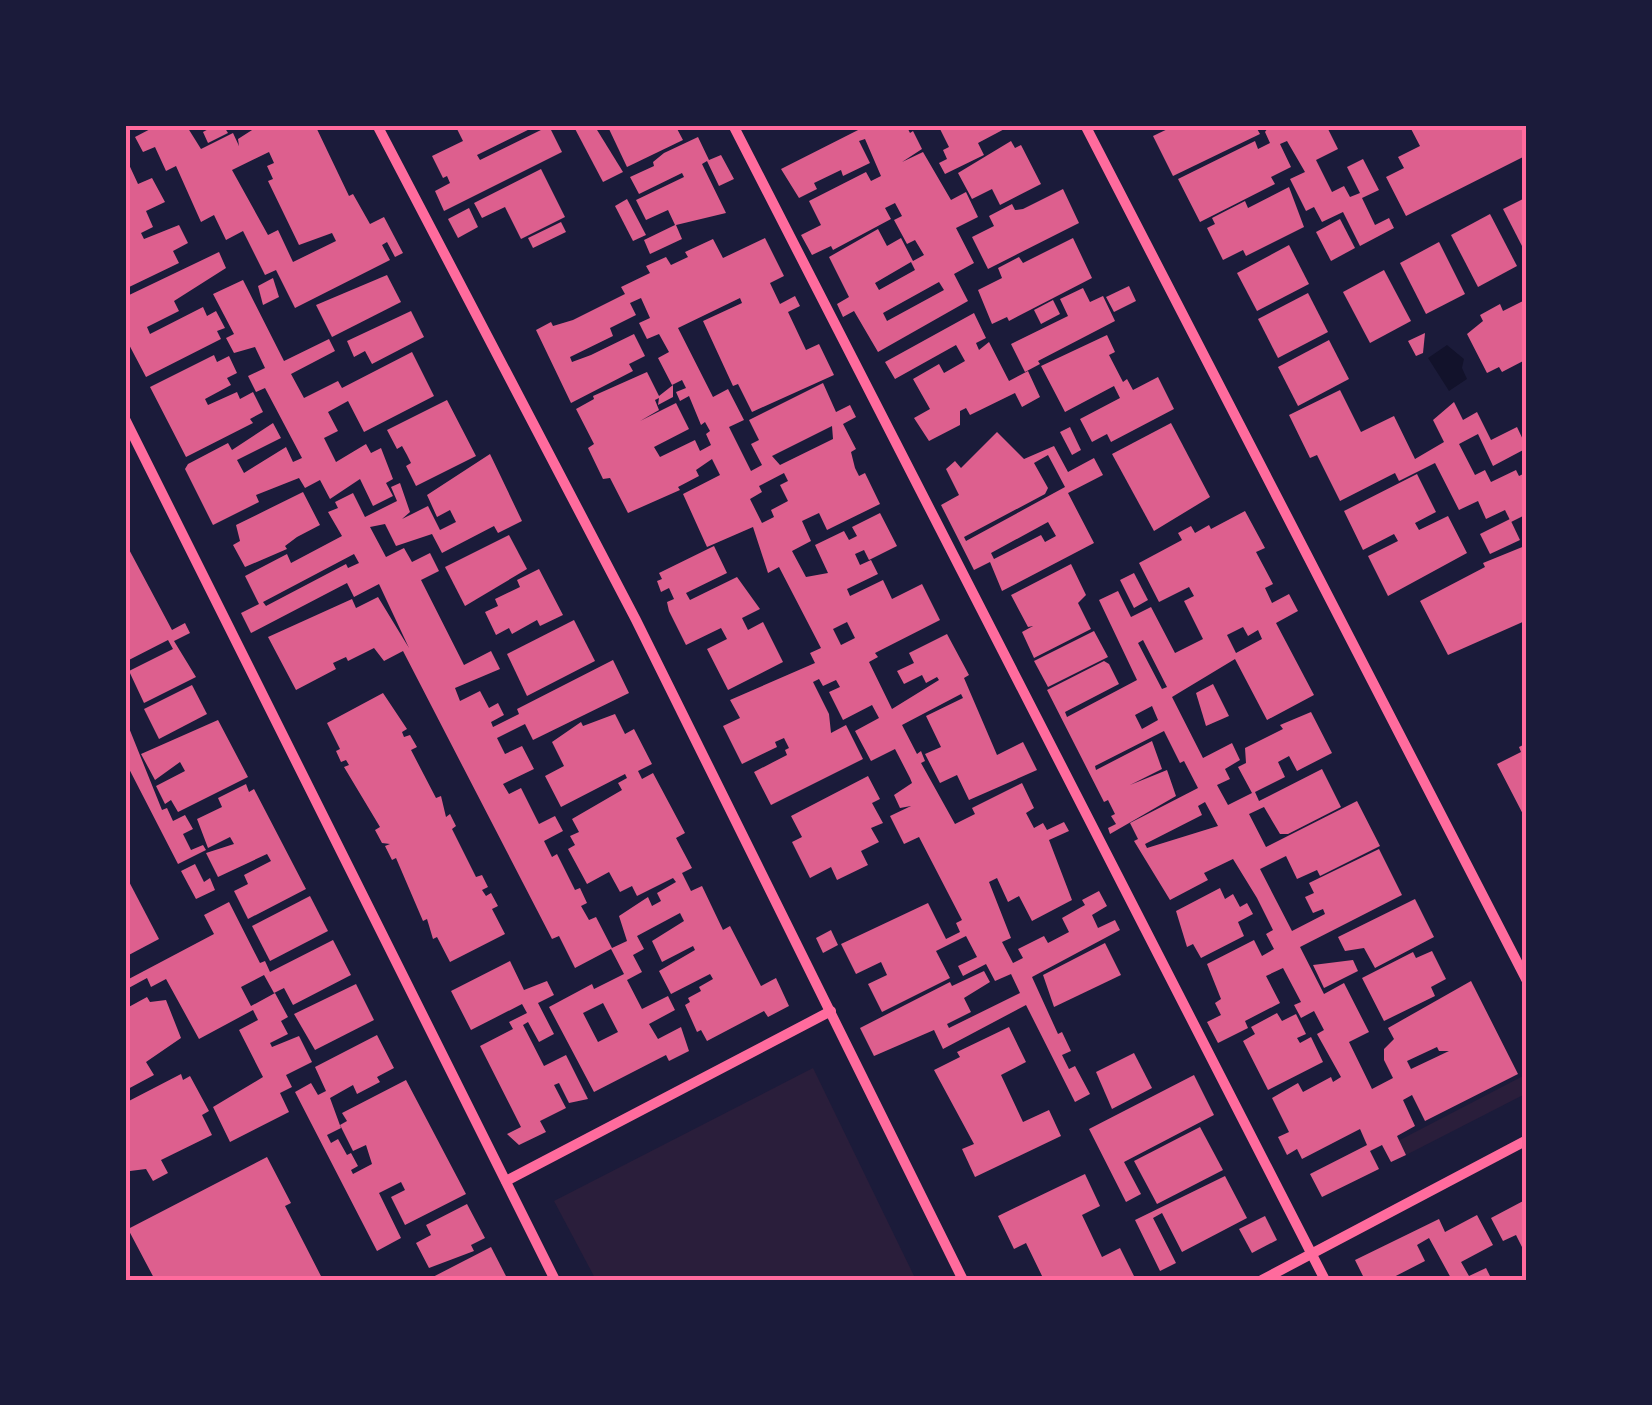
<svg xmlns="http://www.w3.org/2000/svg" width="1652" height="1405" font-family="Quicksand,sans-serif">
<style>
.green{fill:#2a1e3b}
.water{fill:#12122b}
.building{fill:#dd5f8e;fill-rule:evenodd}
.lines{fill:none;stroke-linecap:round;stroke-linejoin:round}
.minor{stroke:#ff6b9d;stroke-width:10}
.neatline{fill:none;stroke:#ff6b9d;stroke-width:4}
</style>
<rect width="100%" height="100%" fill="#1b1b3a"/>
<g class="green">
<path d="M813,1068L916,1280H596L554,1201Z"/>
<path d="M1525,1075L1527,1093L1406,1155L1398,1141Z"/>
</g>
<path class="water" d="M1447,345L1464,359L1462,368L1467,379L1449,391L1428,358Z"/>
<g class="building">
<path d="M158,125H186L201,149L233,133L239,146L238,139L260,125H315L349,196L353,194L370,224L384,217L403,253L395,257L387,242L382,245L390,260L295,308L276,270L265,275L243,231L226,240L214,215L201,222L176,166L166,171L155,147L143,152L135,137ZM269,152L274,163L267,166L273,179L268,181L299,245L332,233L336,241L293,262L278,230L268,235L232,170Z"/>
<path d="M216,125H223L228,133L208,143L203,132Z"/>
<path d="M455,125H538L477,155L480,160L549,126L562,152L444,211L435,191L450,183L447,176L443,178L432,156L463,141Z"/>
<path d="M573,125H594L623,172L603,182Z"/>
<path d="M617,125H675L683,140L627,167L609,129Z"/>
<path d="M868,125H906L910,133L913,131L922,149L902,162L923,152L951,200L966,192L978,217L956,228L974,263L954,274L968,301L878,352L854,311L843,317L837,304L849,297L829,257L878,229L887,246L901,238L913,261L924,255L915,240L907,244L894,220L902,216L895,203L885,208L891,219L833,250L831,246L812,255L801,235L821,225L809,201L866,172L871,181L881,176L865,139L859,141L870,163L843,176L841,170L814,183L817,189L799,198L781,169ZM911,262L915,270L879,290L875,283ZM939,282L944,290L887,321L883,313Z"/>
<path d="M938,125H1012L978,143L984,155L945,174L939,163L947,159L943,150L949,147Z"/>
<path d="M1176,125H1255L1260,134L1173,176L1153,136Z"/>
<path d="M1270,125H1326L1338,149L1316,160L1332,192L1344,186L1350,197L1360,193L1347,167L1363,159L1379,190L1362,198L1375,225L1389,218L1394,228L1360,246L1343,212L1322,222L1314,207L1306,211L1290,179L1305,172L1287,141L1280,144L1291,167L1271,177L1275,184L1200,222L1178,179L1255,141L1258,149L1270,143L1265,132Z"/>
<path d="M1409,125H1523L1527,155L1406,216L1386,177L1404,168L1398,157L1420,146Z"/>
<path d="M698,137L709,160L721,155L734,179L719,186L707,161L702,164L726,213L676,225L682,239L650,254L644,240L675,225L668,210L646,220L636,200L684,177L682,173L639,194L630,177L654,166L653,162L664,153Z"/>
<path d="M1011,141L1015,148L1021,145L1041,184L1000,205L992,189L972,199L958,173Z"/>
<path d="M125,156L138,184L152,178L165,202L146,211L153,227L141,233L144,239L179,225L188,243L173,251L179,263L125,289Z"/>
<path d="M541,169L565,217L521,239L505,207L482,218L474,203Z"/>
<path d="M1289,187L1304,227L1246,256L1243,250L1223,260L1207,228L1215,224L1212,218L1245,201L1248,208Z"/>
<path d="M1063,189L1079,223L988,269L972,237L994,226L989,216L1012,204L1015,210L1023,209Z"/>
<path d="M1527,197V244L1522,246L1503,209Z"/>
<path d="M627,199L646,235L633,241L615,206Z"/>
<path d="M469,208L478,227L458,238L448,219Z"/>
<path d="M1490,214L1517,266L1478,287L1451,235Z"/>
<path d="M1340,219L1355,248L1331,261L1316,232Z"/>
<path d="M561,222L566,232L533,248L528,238Z"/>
<path d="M765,238L784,276L770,283L780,304L795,296L800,306L788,312L806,350L819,344L834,375L752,412L738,384L733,386L703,321L742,303L740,298L678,328L713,397L728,389L744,420L729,427L751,471L762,465L751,444L759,440L749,420L823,383L836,412L850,405L856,417L843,424L856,449L851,452L855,468L859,476L865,473L880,504L827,530L819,513L802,521L811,541L792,551L806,577L828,573L815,545L844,531L849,540L857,536L852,527L880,513L897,546L869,560L864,550L855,554L860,565L871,560L878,574L847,589L850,596L883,580L892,599L922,584L940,620L875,653L878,657L869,662L892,709L939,680L937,677L926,683L922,675L904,684L897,671L914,663L909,653L947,634L969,675L964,678L997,755L1023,742L1037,770L969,800L957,775L940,783L925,754L941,747L926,716L963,698L961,694L902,725L917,754L921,751L925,761L921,763L955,824L975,814L972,808L1022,783L1034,808L1026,813L1034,828L1043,823L1047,830L1064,822L1069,831L1049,840L1072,900L1032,921L1019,896L1008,902L997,878L989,882L1011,938L1002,942L1013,963L1023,958L1018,949L1044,936L1048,943L1069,932L1062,918L1085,905L1082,900L1099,891L1107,906L1092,915L1098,928L1115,920L1120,930L1032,977L1058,1034L1062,1032L1071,1051L1062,1055L1069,1069L1075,1066L1090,1094L1075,1102L1026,1005L943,1049L934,1030L874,1056L860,1028L950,982L952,986L984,971L990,982L964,998L971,1012L947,1024L949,1028L1020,993L1011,974L995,981L986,964L963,976L958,966L977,957L966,936L936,951L950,978L882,1012L868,984L887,975L881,962L856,974L841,944L928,903L946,939L960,932L956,923L962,920L919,837L904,844L890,816L911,806L900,808L894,795L912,783L910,778L895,749L871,761L855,731L879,718L872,705L843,720L829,692L840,687L836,680L823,686L819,679L813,682L829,714L831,733L846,725L863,759L771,805L754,772L787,755L785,750L789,748L784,738L775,742L777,747L742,764L723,726L740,718L730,700L815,663L810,653L821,648L779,567L768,573L753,527L707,547L683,494L720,475L712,459L696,470L699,476L678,487L680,490L628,513L610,478L603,479L588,448L594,444L576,409L594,399L593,396L647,372L659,396L673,385V397L658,405L659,398L655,400L659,410L640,421L676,403L689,429L654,447L660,457L695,440L700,451L711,445L706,434L710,431L705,422L701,425L689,396L680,401L676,392L686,388L682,380L672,385L658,358L669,352L659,334L647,339L639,323L650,318L641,298L630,303L636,315L610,328L613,336L570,357L572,362L591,355L634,334L645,356L629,364L633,371L571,403L536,330L551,322L553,326L573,320L625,294L621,287L650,273L646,266L666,257L671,265L688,257L685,252L713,239L723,258ZM832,426L833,439L780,465L772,456ZM784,473L788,481L780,485L788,501L771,510L774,517L762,523L750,499L762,492L759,486ZM847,622L855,638L841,645L833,629Z"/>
<path d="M1073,238L1092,278L1009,321L1007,317L992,324L978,290L1002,278L998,268L1019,257L1023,263Z"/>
<path d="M1439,242L1465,294L1426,314L1400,263Z"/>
<path d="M1289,245L1309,284L1257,311L1237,273Z"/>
<path d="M219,252L226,268L174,301L179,311L147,327L150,334L203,307L207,316L216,311L225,328L217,331L221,339L146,377L125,337V297Z"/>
<path d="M1384,270L1411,321L1370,343L1343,292Z"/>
<path d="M387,275L401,302L332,337L316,305Z"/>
<path d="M273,278L279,297L263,305L258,286Z"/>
<path d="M243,280L284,361L329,339L335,351L291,374L304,398L338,381L342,388L412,352L434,396L364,432L348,401L328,412L338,431L324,438L336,462L366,444L371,453L381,448L393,479L386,483L393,496L373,506L360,479L330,499L320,480L305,488L299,478L256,495L259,502L213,525L185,469L188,464L228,443L232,450L273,423L281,438L237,460L244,473L286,447L293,462L302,458L265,388L256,392L248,376L265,368L255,347L234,353L226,338L234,334L213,294Z"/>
<path d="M1129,286L1136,301L1114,312L1106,297Z"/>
<path d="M1083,288L1090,302L1103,296L1115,321L1038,361L1040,364L1025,372L1011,344L1068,316L1060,299Z"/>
<path d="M1308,293L1328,332L1278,358L1258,319Z"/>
<path d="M1527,299V359L1502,372L1499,367L1487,373L1467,334L1483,321L1480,315L1500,304L1503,311Z"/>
<path d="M1053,300L1060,314L1041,324L1034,310Z"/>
<path d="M411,311L424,337L372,364L365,351L354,357L347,341Z"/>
<path d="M974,313L986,338L976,343L979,350L989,342L1009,381L1028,371L1040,397L1022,407L1015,393L970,415L966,408L960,411V425L929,441L914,418L930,409L913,379L939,364L944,373L965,361L956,345L895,379L885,362Z"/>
<path d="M1425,333L1423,353L1416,356L1408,341Z"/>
<path d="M1107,335L1115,352L1109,355L1123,382L1127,379L1133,390L1158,377L1174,409L1111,442L1107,434L1092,442L1080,419L1120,398L1114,386L1065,412L1041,366Z"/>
<path d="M1329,340L1349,379L1298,406L1278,367Z"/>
<path d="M214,355L217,362L229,356L237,373L227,378L231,385L205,399L208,405L237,392L240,399L253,392L263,412L250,419L253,423L186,457L150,387Z"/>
<path d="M1340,390L1361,432L1394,416L1415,459L1444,442L1433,420L1454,402L1463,420L1477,412L1491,440L1517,427L1527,448L1493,466L1478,434L1459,444L1475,475L1485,470L1491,482L1516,470L1519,476L1527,472V514L1511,522L1505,510L1486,519L1478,501L1459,510L1435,463L1399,481L1395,473L1340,501L1317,455L1310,458L1289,415Z"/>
<path d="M447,400L476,456L416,486L406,466L411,463L407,455L402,446L397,449L387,430Z"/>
<path d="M1171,423L1210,497L1154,531L1112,454Z"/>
<path d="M1070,427L1081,450L1072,455L1060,432Z"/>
<path d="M997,432L1024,459L1054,446L1068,472L1094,458L1103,475L1068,493L1094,543L1002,591L990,562L974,570L941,505L959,495L946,469L955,461L961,468ZM1048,455L1065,487L966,541L964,537L1045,494L1048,488L1034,463ZM1048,522L1056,536L1045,542L1041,535L994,559L991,553Z"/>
<path d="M490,454L522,521L498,533L494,526L442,553L432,534L396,546L385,524L370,527L386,557L404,548L412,562L430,553L439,571L421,580L464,665L491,651L500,669L455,688L460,701L480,691L489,708L498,703L504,715L491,722L493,727L519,714L517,709L613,660L629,693L533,740L525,724L497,738L505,754L522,746L534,769L503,784L509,794L521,788L539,824L555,816L563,831L544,841L552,857L557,854L575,890L580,888L587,903L581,906L589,920L596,917L612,948L627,941L619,916L648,897L652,906L661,901L657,893L676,882L673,878L637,896L632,886L620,892L609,872L587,884L568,849L575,845L570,836L579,832L572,819L622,790L618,783L627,778L625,774L561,807L545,776L564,766L552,742L581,722L583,726L615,714L625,734L634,729L652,764L638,771L642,779L653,773L685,833L676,838L692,868L682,873L691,891L702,886L723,930L730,926L761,986L776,978L789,1006L768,1017L764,1011L707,1041L701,1030L697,1032L685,1005L690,1002L688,998L701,991L699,987L713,979L710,974L671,994L659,971L695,950L693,946L662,962L652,941L684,921L680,913L637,936L644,949L633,955L642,972L627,980L642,1009L668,996L675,1010L649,1024L658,1039L681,1027L689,1051L669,1061L666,1055L594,1092L549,1007L592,984L594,989L624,974L611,949L575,968L559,936L552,939L403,651L384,661L374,648L348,661L346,657L333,663L336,669L296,690L268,637L352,599L356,608L378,597L409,648L379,584L354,597L347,583L251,633L241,613L259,604L245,576L287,554L291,563L342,536L328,512L338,508L335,502L353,493L365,517L397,501L391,487L400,483L410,512L402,519L428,506L440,530L456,522L450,510L437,517L427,495ZM354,554L359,563L348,568L346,564L266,606L263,602ZM603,1003L618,1032L598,1042L583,1013Z"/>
<path d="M1417,474L1436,512L1415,523L1419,530L1448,516L1467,553L1388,596L1368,556L1398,541L1394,534L1363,550L1344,511Z"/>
<path d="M303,492L320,525L297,537L285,546L287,549L245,567L233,545L240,541L236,525Z"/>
<path d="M1245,511L1265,548L1256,552L1273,584L1265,588L1272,603L1289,594L1298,611L1276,623L1314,695L1267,720L1235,659L1172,697L1203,758L1232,743L1240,760L1225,769L1230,779L1217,785L1228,805L1252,793L1238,767L1246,763L1245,748L1283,729L1280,725L1311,712L1332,753L1297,771L1289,756L1278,762L1285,777L1255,792L1259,801L1322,769L1341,807L1288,834H1280L1264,807L1249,814L1266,847L1357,801L1380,846L1320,876L1317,870L1297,879L1286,856L1260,869L1292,931L1325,914L1323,909L1313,913L1305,897L1314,893L1309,883L1379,849L1402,895L1300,947L1324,994L1344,983L1369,1032L1349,1042L1372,1089L1393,1078L1384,1060V1049L1394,1039L1388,1028L1471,981L1518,1074L1425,1121L1412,1095L1403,1100L1415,1126L1397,1136L1406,1155L1391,1162L1382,1145L1370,1151L1379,1169L1322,1197L1310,1174L1367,1145L1360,1129L1302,1159L1297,1149L1287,1155L1278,1137L1289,1132L1272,1098L1298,1083L1303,1092L1331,1077L1333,1082L1341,1077L1317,1034L1324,1030L1314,1011L1301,1018L1294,1005L1301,1002L1283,968L1266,976L1280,1003L1245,1021L1248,1028L1218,1043L1207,1022L1221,1015L1215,1003L1221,999L1207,964L1254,940L1262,956L1274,949L1266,934L1273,930L1257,898L1233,859L1204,873L1208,880L1170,900L1134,841L1138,839L1130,823L1198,788L1184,761L1180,763L1164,731L1095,766L1096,770L1152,741L1162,769L1130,785L1167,770L1176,796L1110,834L1108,828L1116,824L1111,816L1115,814L1108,800L1104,802L1047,690L1104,661L1109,664L1119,684L1065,712L1067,717L1137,680L1099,600L1118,591L1131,617L1151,607L1175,653L1203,639L1184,601L1194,596L1189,587L1159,602L1139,563L1182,540L1178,533L1191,526L1195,533L1209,525L1211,529ZM1243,627L1248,636L1258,630L1262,639L1236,653L1227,635ZM1143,640L1167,687L1162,689L1138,643ZM1152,706L1158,720L1142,729L1135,715ZM1205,802L1218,826L1147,848L1145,844L1202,815L1198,806ZM1437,1047L1439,1051H1449L1411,1069L1407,1061Z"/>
<path d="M1510,519L1520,540L1490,554L1480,534Z"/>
<path d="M509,535L527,569L465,606L445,567Z"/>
<path d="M125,542L172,630L185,623L190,633L174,641L196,677L144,703L129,671L173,649L168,640L125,662Z"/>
<path d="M1527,545V620L1448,655L1420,601L1485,567L1483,563Z"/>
<path d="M714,546L727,573L686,593L690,600L737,577L760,609L742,618L748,630L763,622L783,662L728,690L707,649L727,639L721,628L686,645L669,611L667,602L674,599L669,588L661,592L657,581L662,579L659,573Z"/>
<path d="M1071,564L1086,595L1078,603L1091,629L1034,658L1022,632L1033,626L1028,627L1011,595Z"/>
<path d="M539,569L563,615L540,626L537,620L512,634L509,628L496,635L485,612L498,606L495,599L520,587L517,580Z"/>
<path d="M1134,573L1148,600L1134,608L1120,580Z"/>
<path d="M574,620L595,661L527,696L507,654Z"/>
<path d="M1094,631L1108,657L1048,687L1034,661Z"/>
<path d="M1213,684L1229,716L1206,726L1196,693Z"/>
<path d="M192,685L207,714L159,739L144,709Z"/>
<path d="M383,693L407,729L402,732L404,737L410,735L417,747L411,750L436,798L441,796L446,817L450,814L456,826L452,829L476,877L482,875L488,887L482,890L486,896L491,893L498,906L492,909L505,934L450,962L437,937L433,939L427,919L423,921L396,858L392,860L385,846L390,844L382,843L375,830L380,827L344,767L349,765L346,760L341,762L336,751L340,749L327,723Z"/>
<path d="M125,718L162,810L167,808L173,821L185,815L193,829L183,834L191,850L203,845L206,850L178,864L125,761Z"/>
<path d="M218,720L248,777L178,812L171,800L165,804L156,786L185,771L180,762L155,780L141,754Z"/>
<path d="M1527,743V822L1497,764L1521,752L1519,747Z"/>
<path d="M868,776L880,799L872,803L883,823L871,828L879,842L861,851L868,865L837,880L831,867L810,878L792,842L802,837L791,816Z"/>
<path d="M246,784L249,792L254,789L306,889L248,919L234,891L248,884L244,875L271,861L267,854L218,877L206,853L234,844L230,837L208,848L197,819L222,807L218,798Z"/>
<path d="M195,864L204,882L210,878L215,890L196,899L181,871Z"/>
<path d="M125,874L159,939L125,957Z"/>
<path d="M1220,888L1225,899L1233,894L1240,907L1247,903L1253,914L1238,922L1244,936L1201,958L1193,944L1187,947L1176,911Z"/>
<path d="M310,896L328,931L270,961L252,926Z"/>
<path d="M1415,899L1434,937L1375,968L1364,948L1345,951L1338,937Z"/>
<path d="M229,902L260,963L265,961L270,972L333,940L351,975L293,1005L284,988L274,993L264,975L241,987L251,1006L275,993L288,1017L281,1021L288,1034L270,1043L272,1047L299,1036L312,1062L286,1075L292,1087L280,1093L289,1112L230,1142L213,1107L263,1077L239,1030L258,1020L253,1010L199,1039L166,979L151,987L147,978L125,990V981L214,934L204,915Z"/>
<path d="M831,930L838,945L823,953L816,938Z"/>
<path d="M1105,943L1121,975L1054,1007L1043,975Z"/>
<path d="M1432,951L1446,979L1431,987L1435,996L1384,1021L1362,978L1413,952L1416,958Z"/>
<path d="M1353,960L1358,971L1324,988L1313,965Z"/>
<path d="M510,961L524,990L547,981L554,995L538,1003L554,1034L539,1042L528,1022L523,1025L544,1066L566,1055L588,1099L569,1103L559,1083L554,1085L566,1108L540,1121L546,1132L519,1145L507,1134L521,1127L480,1046L513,1029L509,1022L527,1013L522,1004L471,1030L451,991Z"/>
<path d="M356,984L374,1020L315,1050L294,1014Z"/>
<path d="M147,997L150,1002L166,1000L181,1038L146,1062L154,1075L126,1090L125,1009Z"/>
<path d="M1277,1013L1282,1021L1296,1014L1306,1034L1297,1038L1300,1043L1311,1037L1323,1062L1268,1090L1243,1041L1255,1034L1251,1027Z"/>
<path d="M1009,1027L1026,1062L1001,1075L1023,1122L1049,1110L1061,1136L975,1177L962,1149L974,1144L934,1070L960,1057L957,1052Z"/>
<path d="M377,1035L394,1068L377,1077L380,1082L357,1094L353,1085L330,1098L341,1128L327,1135L331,1143L338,1139L347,1155L351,1153L358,1166L351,1170L353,1174L372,1164L366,1145L353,1151L340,1125L347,1121L342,1113L406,1080L466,1194L405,1225L391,1197L405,1190L401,1182L379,1193L401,1238L377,1251L295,1092L311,1083L318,1095L326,1091L315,1067Z"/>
<path d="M1134,1053L1152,1088L1112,1109L1096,1072Z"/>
<path d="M181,1074L183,1080L190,1076L209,1111L202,1115L212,1135L161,1160L168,1173L153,1181L146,1169L130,1171L125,1161V1103Z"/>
<path d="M1194,1075L1214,1115L1124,1162L1141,1194L1126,1202L1089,1129Z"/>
<path d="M1200,1127L1223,1170L1157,1204L1134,1161Z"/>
<path d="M267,1157L291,1203L285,1206L323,1280H155L128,1229Z"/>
<path d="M1085,1174L1100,1206L1082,1215L1102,1257L1120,1248L1136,1280H1044L1026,1243L1014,1249L998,1216Z"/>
<path d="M1225,1176L1247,1218L1182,1252L1162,1213L1153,1218L1176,1263L1160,1271L1135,1220Z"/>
<path d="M1527,1199V1247L1523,1249L1516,1235L1503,1241L1491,1218Z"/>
<path d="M467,1204L485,1238L471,1245L474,1251L429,1268L416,1243L431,1235L426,1225Z"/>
<path d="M1477,1215L1493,1245L1461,1262L1469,1276L1486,1268L1492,1280H1452L1429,1238L1417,1245L1425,1261L1388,1280H1365L1355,1260L1439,1219L1445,1232Z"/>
<path d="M1265,1216L1277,1240L1252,1253L1239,1229Z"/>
<path d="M491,1247L508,1280H427Z"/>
</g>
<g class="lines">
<g class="minor">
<path d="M377,125L636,620L963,1280"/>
<path d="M733,125L1325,1280"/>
<path d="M1085,125L1527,981"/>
<path d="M125,419L555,1280"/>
<path d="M506,1181L831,1011"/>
<path d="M1262,1280L1527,1140"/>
</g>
</g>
<rect width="1652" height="1405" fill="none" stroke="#1b1b3a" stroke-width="255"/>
<rect x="128" y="128" width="1396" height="1150" class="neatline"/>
</svg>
